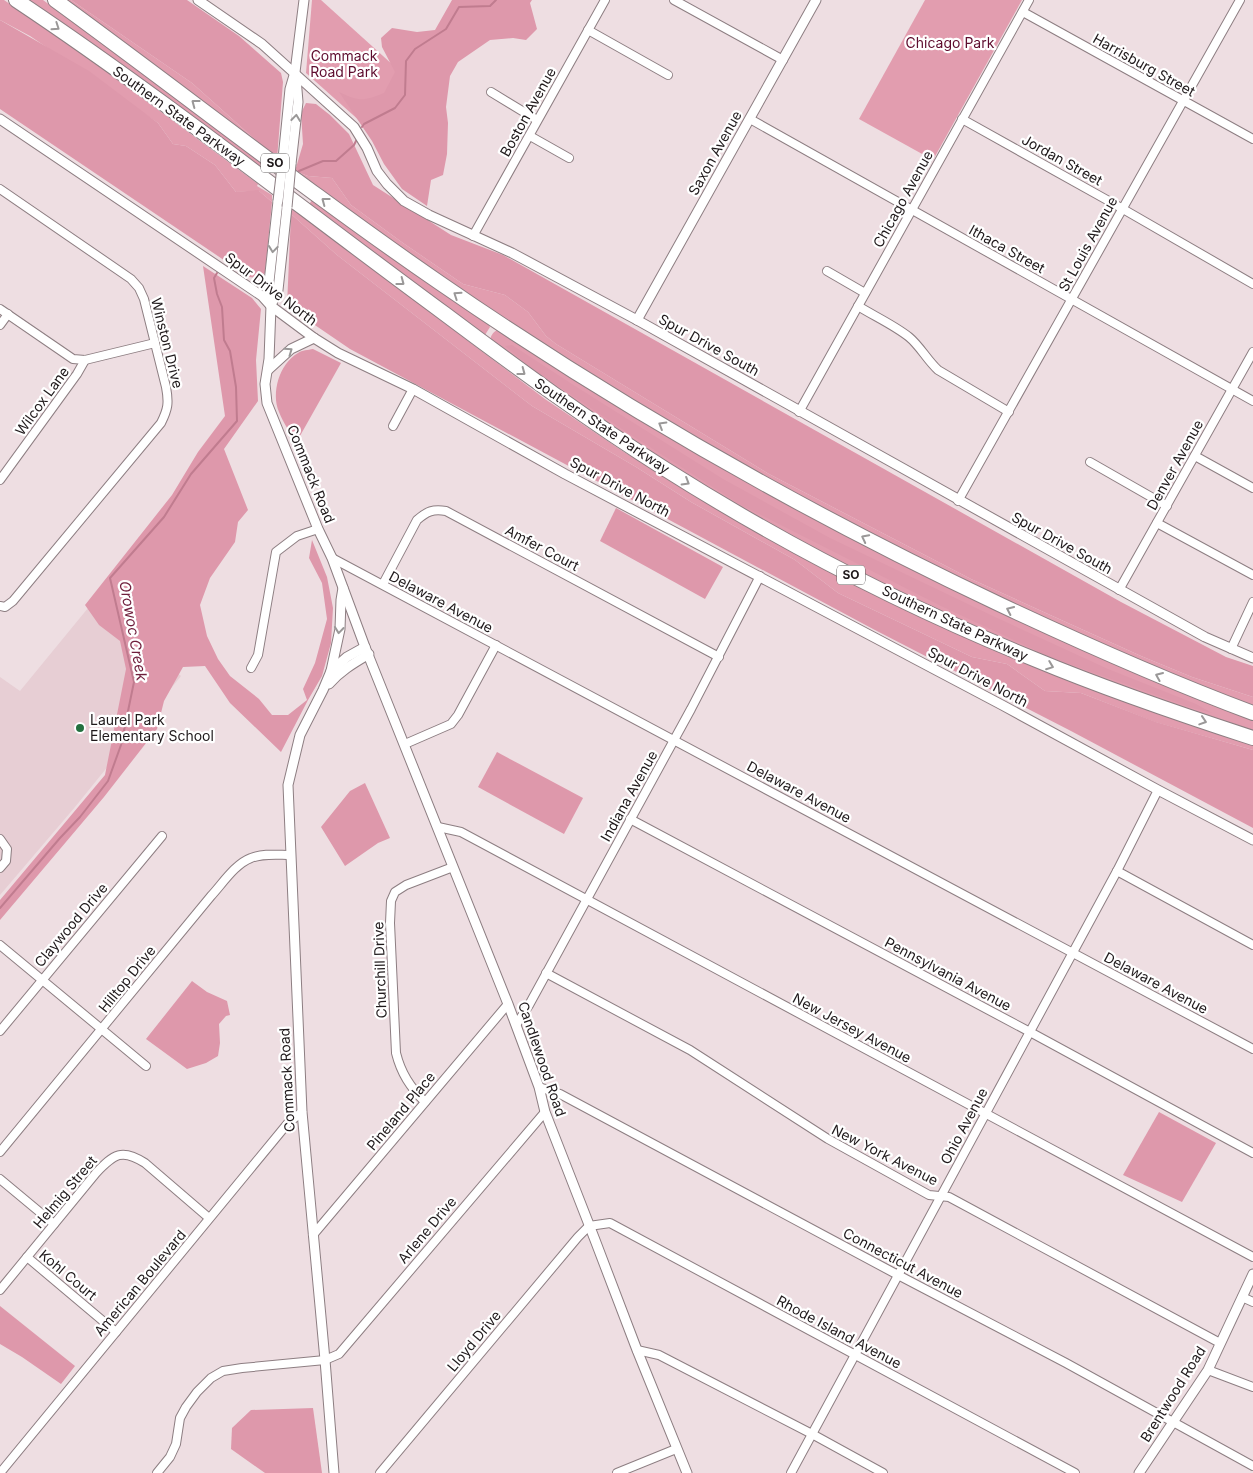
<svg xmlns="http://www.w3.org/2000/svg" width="1253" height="1473" font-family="Inter,sans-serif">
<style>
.built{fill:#e7ced4}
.green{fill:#e29daf}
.forest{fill:#de98ab}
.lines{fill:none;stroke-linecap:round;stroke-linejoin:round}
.stream{stroke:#c07c8f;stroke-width:2}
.minor-casing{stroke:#8d7e82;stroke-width:10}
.tertiary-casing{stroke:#8d7e82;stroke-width:11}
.motorway-casing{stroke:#8d7e82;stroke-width:16}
.minor{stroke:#fff;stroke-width:8}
.tertiary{stroke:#fff;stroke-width:9}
.motorway{stroke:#fff;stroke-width:14}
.tertiary-bridge-casing{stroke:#8d7e82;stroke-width:11;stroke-linecap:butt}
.tertiary-bridge{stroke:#fff;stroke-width:9}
.oneway{stroke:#9a9898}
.poi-dot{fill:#23703f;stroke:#fff;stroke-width:2}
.labels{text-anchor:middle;stroke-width:4.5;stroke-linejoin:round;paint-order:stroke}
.shield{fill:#fff;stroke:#625e5f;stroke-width:1}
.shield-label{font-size:12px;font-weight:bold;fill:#1f191b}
.park-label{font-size:14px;fill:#5e0c2e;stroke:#fff}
.street-label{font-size:14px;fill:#1f191b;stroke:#fff}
.poi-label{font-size:14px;fill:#1f191b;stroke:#fff;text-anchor:start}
.water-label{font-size:15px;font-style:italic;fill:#6f1e3c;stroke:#fff}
</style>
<rect width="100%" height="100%" fill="#eedee2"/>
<path class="built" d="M93,602L181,676L75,807L0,895V677L20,691Z"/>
<g class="green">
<path d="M0,0H4L86,56L258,184L257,186L272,195V202L259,191L236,192L215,165L186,146L173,144L158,123L30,36L0,20Z"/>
<path d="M25,0H43L262,162L258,168Z"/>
<path d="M65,0H71L192,83L277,159Z"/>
<path d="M312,0H321L404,75L362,123L306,73Z"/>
<path d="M925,0H1022L933,160L859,119Z"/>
<path d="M295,171L308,176L332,178L351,205L403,243L463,284L505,295L528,312L546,336L556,344L769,474L971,579L1141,656L1192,677L1253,697V706L1214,691L1110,648L1005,601L904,552L794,495L593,377L398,248Z"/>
<path d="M312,200L450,298L488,323L490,327L485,335H480L308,206Z"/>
<path d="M292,208L545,399L624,452L724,512L803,557L924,619L1041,669L1135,705L1253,745V750L1155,722L1081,693L1045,691L1007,664L972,657L838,593L795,560L691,502L636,467L532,406L337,255L291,214Z"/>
<path d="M497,330L685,446L822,523L997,611L1253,719V733L1111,683L1045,657L898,592L807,545L737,506L632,442L490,341C490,337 493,332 497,330Z"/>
</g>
<g class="forest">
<path d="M71,0H187L239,36L281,73L283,82L277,159L192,83Z"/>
<path d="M452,0H532L530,3L537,29L526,40L513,38L490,40L458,62L450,76L446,107L448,123L447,154L443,175L431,180L427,206L402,189L384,164L372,141L339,92C360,102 363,101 384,93L395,72L382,47L381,38L392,28L417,32L435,30Z"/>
<path d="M0,20L89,71L158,123L173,144L186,146L215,165L236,192L258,190L272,202L265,273L260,278L249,277L0,109Z"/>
<path d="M306,103L316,104L330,115L349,134L373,185L451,235L503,255L1121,602L1226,657L1253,666V697L1192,677L1141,656L971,579L769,474L556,344L546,336L528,312L505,295L463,284L403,243L351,205L332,178L308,176L295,171L303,144L301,113Z"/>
<path d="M291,214L337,255L532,406L636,467L691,502L795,560L838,593L972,657L1007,664L1045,691L1081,693L1156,722L1253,750V828L1071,731L873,629L350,349L287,306Z"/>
<path d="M203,266L252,298L261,309L256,360L258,401L224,449L248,510L238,522L235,542L210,578L200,605L207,636L218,659L230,676L259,699L272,715H288L307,700L303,689L315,663L327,619L322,583L309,558L312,540L327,577L333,608L331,643L322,676L308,700L281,752L230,703L205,666L183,667L164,701L157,729L104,797L0,920V900L105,775L126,669L120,641L99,625L85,605L172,495L198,452L225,416Z"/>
<path d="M512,345L575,386L723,479L830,538L995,617L1108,669L1196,704L1212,713L1192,708L1050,657L941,606L741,505L631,435L534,370L505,346Z"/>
<path d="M313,349L341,363L296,443C291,433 283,423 279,412C271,393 279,364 298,353C302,350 308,350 313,349Z"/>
<path d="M616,508L723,567L705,599L600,541Z"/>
<path d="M497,752L583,798L564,834L478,787Z"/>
<path d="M365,783L390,838L378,843L345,866L321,827L350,791Z"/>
<path d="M192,981L207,992L227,1001L230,1015L226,1016L219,1024L220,1043L218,1056L206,1063L187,1069L146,1039Z"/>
<path d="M1159,1112L1216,1143L1182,1202L1123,1175Z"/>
<path d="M0,1306L75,1366L61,1384L22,1357L0,1344Z"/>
<path d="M313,1408L322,1473H265L231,1449L232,1428L251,1410Z"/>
</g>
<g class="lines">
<g class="stream">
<path d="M362,127L364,124L395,108L405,95L406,61L415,49L446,29L459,7L490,6L496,0"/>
<path d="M299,171L323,161H336L354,145L357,139"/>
<path d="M0,908L60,838L80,817L108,781L121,745L134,682L110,578L164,517L191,474L237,421L236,387L230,351L224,340L222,307L217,294L214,278L217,273"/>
</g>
<g class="minor-casing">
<g id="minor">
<path d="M674,0L783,60"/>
<path d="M1023,12L1253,139"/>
<path d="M588,30L668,75"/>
<path d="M491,92L537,120"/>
<path d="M750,119L1253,401"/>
<path d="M962,119L1116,205L1253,284"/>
<path d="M530,136L569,158"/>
<path d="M0,189L131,279L139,288L144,299L166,387C169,403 168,409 161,423L13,601L5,607L0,606"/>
<path d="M473,236L605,0"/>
<path d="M827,271L865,293"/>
<path d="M858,306C874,316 894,325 909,337C920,346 927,360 938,370L1009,412"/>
<path d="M0,309L73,359L85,360L155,343"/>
<path d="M0,325L8,314"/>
<path d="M799,412L1029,0"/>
<path d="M393,426L413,389"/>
<path d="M1195,456L1253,488"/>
<path d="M1090,462L1167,506"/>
<path d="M0,480L77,374L85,360"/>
<path d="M958,501L1240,0"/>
<path d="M1157,523L1253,575"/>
<path d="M332,558L1253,1049"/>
<path d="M383,584L417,520C427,511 433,509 446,511L719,657"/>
<path d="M1119,590L1253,352"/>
<path d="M1231,649L1253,602"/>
<path d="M251,668L258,655L276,552L297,536L318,529"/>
<path d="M405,744L451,724L458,715L496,645"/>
<path d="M630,819L1030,1032L1253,1153"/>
<path d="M438,827L461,832L1253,1257"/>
<path d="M0,839L7,849L6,861L0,868"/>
<path d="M1117,871L1253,945"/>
<path d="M0,945L146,1066"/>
<path d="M546,973L690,1050L828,1139L929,1195L949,1197L1220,1343"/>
<path d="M516,1025L529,1005L691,709L760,576"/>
<path d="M0,1031L162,836"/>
<path d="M539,1087L560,1094L898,1275L1066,1363L1253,1466"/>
<path d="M425,1102C410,1087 401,1073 396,1053L390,923L391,901L395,892L406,885L453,867"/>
<path d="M0,1152L211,896C223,883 235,864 251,858C263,853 278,855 291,855"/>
<path d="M0,1179L54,1224"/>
<path d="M313,1235L508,1004"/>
<path d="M27,1257L116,1332"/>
<path d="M0,1290L96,1173C114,1154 122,1148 145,1163L209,1218"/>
<path d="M1242,1297L1253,1302"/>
<path d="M637,1350L659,1355L812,1434L883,1473"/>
<path d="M1208,1370L1253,1387"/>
<path d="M0,1473L288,1123L302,1112"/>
<path d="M157,1473L170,1457L176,1444L180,1418L186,1407L197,1392L211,1378L223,1371L242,1368L325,1360L339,1354L545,1112"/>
<path d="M380,1473L578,1237L589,1226L610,1223L1075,1473"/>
<path d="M617,1473L676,1449"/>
<path d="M791,1473L1117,871L1158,790"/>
</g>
</g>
<g class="tertiary-casing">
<g id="tertiary">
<path d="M198,0L262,44L354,127L367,148L377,171L387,184L404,201L429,215L512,253L637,320L1205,637L1253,658"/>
<path d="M0,119L262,296L271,306L314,338L338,353L413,389L565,474L1002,705L1158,790L1253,840"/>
<path d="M283,159L290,89L295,72L304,0"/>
<path d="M291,164L298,102L296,78"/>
<path d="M278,201L269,282L271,306L269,359L265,384L267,403L318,529L332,558L365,647L508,1004L539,1087L545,1112L595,1240L637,1350L687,1473"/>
<path d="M272,303L278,290L287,207"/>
<path d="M637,320L816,0"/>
<path d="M268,370L291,349L314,338"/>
<path d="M331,671L340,629L341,600L343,588"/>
<path d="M329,684C340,671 354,663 369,654"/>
<path d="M334,1473L325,1360L302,1112L288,785L300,735L323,690L331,671L347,657L365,647"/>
<path d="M1139,1473L1208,1370L1253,1274"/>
</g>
</g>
<g class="motorway-casing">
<g id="motorway">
<path d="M16,0C163,98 302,209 445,314C517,368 589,421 665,469C782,543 906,607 1034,659C1106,689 1179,714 1253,738"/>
<path d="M55,0C184,94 309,193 440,283C618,406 806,513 1001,605C1084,644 1167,681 1253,713"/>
</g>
</g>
<use href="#minor" class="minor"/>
<use href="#tertiary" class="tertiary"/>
<use href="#motorway" class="motorway"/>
<g class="tertiary-bridge-casing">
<g id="tertiary-bridge">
<path d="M278,201L283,159"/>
<path d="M287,207L291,164"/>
</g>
</g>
<use href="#tertiary-bridge" class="tertiary-bridge"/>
</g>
<defs><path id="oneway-chevron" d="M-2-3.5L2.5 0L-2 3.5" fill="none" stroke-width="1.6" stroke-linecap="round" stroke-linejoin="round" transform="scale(1.25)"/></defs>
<g class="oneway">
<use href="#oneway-chevron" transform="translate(56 27) rotate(34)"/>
<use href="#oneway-chevron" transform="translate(195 103) rotate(-143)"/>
<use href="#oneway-chevron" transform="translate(296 118) rotate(-83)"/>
<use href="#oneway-chevron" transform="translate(325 201) rotate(-143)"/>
<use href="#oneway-chevron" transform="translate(273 249) rotate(97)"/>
<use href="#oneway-chevron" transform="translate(401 282) rotate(37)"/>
<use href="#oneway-chevron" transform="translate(457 295) rotate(-146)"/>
<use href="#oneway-chevron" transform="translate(289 351) rotate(-35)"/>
<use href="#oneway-chevron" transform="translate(522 372) rotate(37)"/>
<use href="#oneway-chevron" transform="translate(662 425) rotate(-149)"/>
<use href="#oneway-chevron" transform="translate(686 482) rotate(31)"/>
<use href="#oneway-chevron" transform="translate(865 538) rotate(-153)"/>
<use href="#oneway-chevron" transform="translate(1010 610) rotate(-155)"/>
<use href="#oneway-chevron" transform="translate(339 630) rotate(96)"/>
<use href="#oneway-chevron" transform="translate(1050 666) rotate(21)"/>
<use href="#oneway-chevron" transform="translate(1159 676) rotate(-157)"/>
<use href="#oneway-chevron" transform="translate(1203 721) rotate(18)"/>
</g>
<circle class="poi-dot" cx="80" cy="728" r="5"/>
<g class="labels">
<g class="shield">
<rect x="261" y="153.5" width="28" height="19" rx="4"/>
<rect x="837" y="565.5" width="28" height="19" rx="4"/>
</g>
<g class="shield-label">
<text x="275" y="167">SO</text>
<text x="851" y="579">SO</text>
</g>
<g class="park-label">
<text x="950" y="48">Chicago Park</text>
<text x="344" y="61">Commack<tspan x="344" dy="16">Road Park</tspan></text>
</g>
<g class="street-label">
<text transform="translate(1144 65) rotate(29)" y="5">Harrisburg Street</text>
<text transform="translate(528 112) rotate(-61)" y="5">Boston Avenue</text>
<text transform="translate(179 116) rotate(36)" y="5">Southern State Parkway</text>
<text transform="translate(715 153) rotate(-61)" y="5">Saxon Avenue</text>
<text transform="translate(1062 160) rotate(29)" y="5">Jordan Street</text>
<text transform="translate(903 199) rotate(-61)" y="5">Chicago Avenue</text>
<text transform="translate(1088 244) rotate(-61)" y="5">St Louis Avenue</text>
<text transform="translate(1007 249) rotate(29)" y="5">Ithaca Street</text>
<text transform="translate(271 289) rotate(37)" y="5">Spur Drive North</text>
<text transform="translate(167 343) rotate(76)" y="5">Winston Drive</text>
<text transform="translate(709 345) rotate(29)" y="5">Spur Drive South</text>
<text transform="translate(42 401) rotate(-54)" y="5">Wilcox Lane</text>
<text transform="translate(602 426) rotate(34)" y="5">Southern State Parkway</text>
<text transform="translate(1175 465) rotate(-61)" y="5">Denver Avenue</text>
<text transform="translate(311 474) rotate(68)" y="5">Commack Road</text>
<text transform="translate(620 487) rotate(28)" y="5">Spur Drive North</text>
<text transform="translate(1062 543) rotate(29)" y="5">Spur Drive South</text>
<text transform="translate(542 548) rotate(28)" y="5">Amfer Court</text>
<text transform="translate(441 602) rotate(28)" y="5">Delaware Avenue</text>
<text transform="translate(955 623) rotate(25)" y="5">Southern State Parkway</text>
<text transform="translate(978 677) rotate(28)" y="5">Spur Drive North</text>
<text transform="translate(799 792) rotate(28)" y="5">Delaware Avenue</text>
<text transform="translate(629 796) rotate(-61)" y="5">Indiana Avenue</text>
<text transform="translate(71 925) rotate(-50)" y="5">Claywood Drive</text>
<text transform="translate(380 970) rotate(-92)" y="5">Churchill Drive</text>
<text transform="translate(948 974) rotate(28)" y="5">Pennsylvania Avenue</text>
<text transform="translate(127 979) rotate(-51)" y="5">Hilltop Drive</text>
<text transform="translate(1156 983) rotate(28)" y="5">Delaware Avenue</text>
<text transform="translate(852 1028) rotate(28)" y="5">New Jersey Avenue</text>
<text transform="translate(542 1059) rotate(71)" y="5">Candlewood Road</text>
<text transform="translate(287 1080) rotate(-93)" y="5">Commack Road</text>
<text transform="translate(401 1111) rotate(-50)" y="5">Pineland Place</text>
<text transform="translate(964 1126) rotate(-62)" y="5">Ohio Avenue</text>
<text transform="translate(885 1155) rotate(27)" y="5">New York Avenue</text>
<text transform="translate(65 1192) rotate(-50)" y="5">Helmig Street</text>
<text transform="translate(427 1230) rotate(-50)" y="5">Arlene Drive</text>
<text transform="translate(903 1263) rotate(28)" y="5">Connecticut Avenue</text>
<text transform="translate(68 1275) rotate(40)" y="5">Kohl Court</text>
<text transform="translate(140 1283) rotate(-50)" y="5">American Boulevard</text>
<text transform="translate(839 1332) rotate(28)" y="5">Rhode Island Avenue</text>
<text transform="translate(474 1341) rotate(-50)" y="5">Lloyd Drive</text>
<text transform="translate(1173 1394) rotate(-58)" y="5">Brentwood Road</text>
</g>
<g class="poi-label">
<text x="90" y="725">Laurel Park<tspan x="90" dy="16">Elementary School</tspan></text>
</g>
<g class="water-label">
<text transform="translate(133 631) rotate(80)" y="5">Orowoc Creek</text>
</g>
</g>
</svg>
